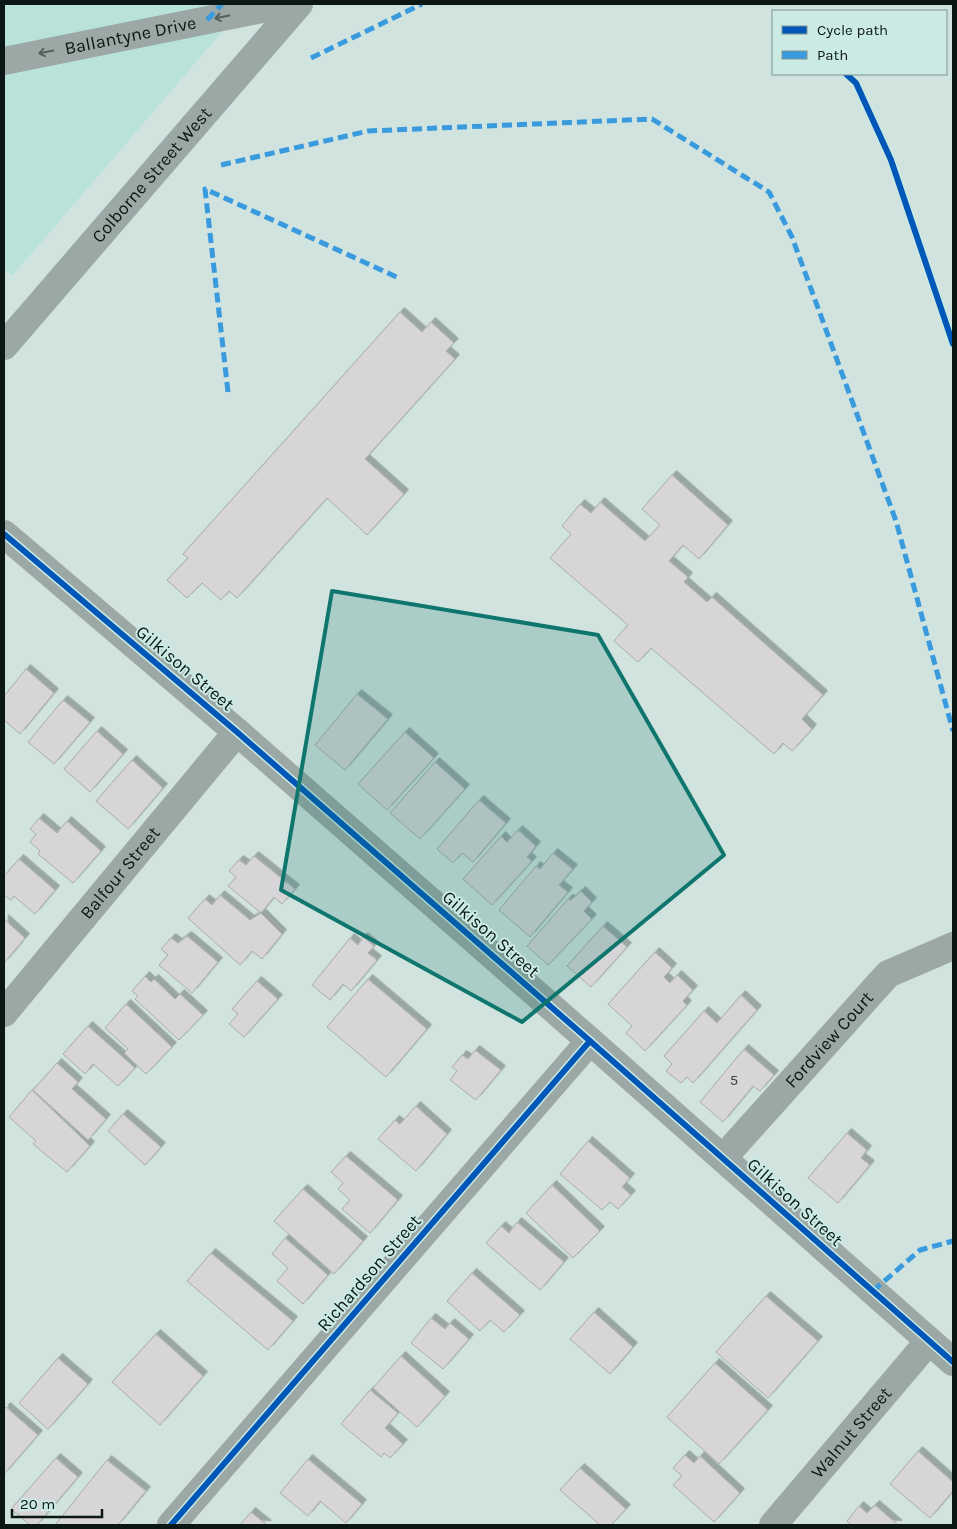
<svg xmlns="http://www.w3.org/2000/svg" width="957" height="1529" font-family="Karla,sans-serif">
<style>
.green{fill:#b9e3da}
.building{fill:#d8d5d8;stroke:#a9abac;filter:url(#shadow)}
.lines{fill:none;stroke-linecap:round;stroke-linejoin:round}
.minor{stroke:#9ca8a5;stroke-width:28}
.major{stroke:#9aa9a6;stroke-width:28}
.quiet{stroke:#3a9ade;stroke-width:5;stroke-dasharray:10 5;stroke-linecap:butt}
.cycleway-casing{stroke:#caeae3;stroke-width:9}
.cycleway{stroke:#0057b8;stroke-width:6}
.oneway{stroke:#54605c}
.marked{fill:#0f766e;fill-opacity:0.2;stroke:#0f766e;stroke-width:4;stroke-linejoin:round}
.labels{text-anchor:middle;stroke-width:4;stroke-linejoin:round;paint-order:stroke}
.number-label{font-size:15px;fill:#3e4645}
.street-label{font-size:18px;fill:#0b1714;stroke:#caeae3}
</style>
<defs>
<filter id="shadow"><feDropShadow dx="4.5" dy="-4.5" stdDeviation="0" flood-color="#0004"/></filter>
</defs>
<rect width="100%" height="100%" fill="#d1e3df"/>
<path class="green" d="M4,4H246L12,276L4,269Z"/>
<g class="building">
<path d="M400,312L422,332L431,322L454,343L446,351L455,359L365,459L404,494L367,535L327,498L237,598L229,591L221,600L202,583L187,598L167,580L188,558L183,554Z"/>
<path d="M672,475L728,525L699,559L683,545L669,561L688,577L684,582L707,602L712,597L823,695L802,719L812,729L792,751L783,743L774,754L651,648L638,662L614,641L628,625L550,558L571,534L562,526L580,504L591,513L600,502L645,541L660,525L642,509Z"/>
<path d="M26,669L54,693L20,734L4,720V696Z"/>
<path d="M357,694L388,719L345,770L315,745Z"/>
<path d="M63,700L90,722L54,764L28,742Z"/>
<path d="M97,731L123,754L90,792L64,769Z"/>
<path d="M405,732L434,758L387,810L358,784Z"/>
<path d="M132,760L163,788L128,829L96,801Z"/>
<path d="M435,762L465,789L420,839L390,813Z"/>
<path d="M479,800L506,823L473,862L462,853L453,863L437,849Z"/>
<path d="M39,818L57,833L67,821L101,851L73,883L38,854L40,851L30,842L36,834L30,829Z"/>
<path d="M518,830L536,846L527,857L532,861L492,905L463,879L501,836L507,842Z"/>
<path d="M553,853L573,869L559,885L568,892L530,937L499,910L536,866L540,869Z"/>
<path d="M254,856L295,889L282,904L274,897L261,913L228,886L236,877L229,871L239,860L246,865Z"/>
<path d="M19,859L55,890L35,914L14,896L11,900L4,895V876Z"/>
<path d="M581,891L592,902L584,911L592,919L548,965L527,946L568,899L571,900Z"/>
<path d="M220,895L250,920L261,913L282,934L262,959L252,951L240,965L188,918L205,899L212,905Z"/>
<path d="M4,919L25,938L4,963Z"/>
<path d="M603,926L627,947L591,987L567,966Z"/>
<path d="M187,936L218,962L192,993L159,965L168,955L161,949L171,938L178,943Z"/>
<path d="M363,937L374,946L368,953L377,960L351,991L343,984L330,1000L312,985L350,938L358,945Z"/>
<path d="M655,952L672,968L664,977L670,983L677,975L693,990L683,1001L687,1005L645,1051L626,1033L632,1026L608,1004Z"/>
<path d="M145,976L151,982L154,979L175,999L180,994L203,1015L179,1040L135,999L138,996L132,991Z"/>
<path d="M368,979L427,1029L386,1077L327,1027Z"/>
<path d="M257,981L278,999L244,1037L229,1024L238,1014L232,1009Z"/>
<path d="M741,995L757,1010L693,1083L687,1077L681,1083L666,1071L672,1064L664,1056L704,1011L717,1023Z"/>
<path d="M126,1004L172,1047L146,1074L124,1053L128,1049L105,1028Z"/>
<path d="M88,1026L135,1068L118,1086L93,1064L85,1074L63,1054Z"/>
<path d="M744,1049L774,1075L760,1091L753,1086L723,1122L700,1102Z"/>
<path d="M475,1050L501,1070L476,1100L450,1080L457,1071L452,1067L462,1055L468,1059Z"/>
<path d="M57,1063L78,1082L72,1089L106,1119L88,1140L33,1090Z"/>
<path d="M32,1090L90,1146L67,1172L33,1144L36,1141L9,1117Z"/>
<path d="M416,1106L447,1134L416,1171L378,1139L395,1120L400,1124Z"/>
<path d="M123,1114L161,1147L145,1165L108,1131Z"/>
<path d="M847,1133L867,1150L861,1158L870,1165L838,1203L808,1178Z"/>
<path d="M588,1141L630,1178L622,1187L631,1195L618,1209L610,1202L602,1210L560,1174Z"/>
<path d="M346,1156L398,1200L370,1233L342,1209L350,1200L338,1189L343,1183L331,1172Z"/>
<path d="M552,1185L600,1231L573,1258L526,1213Z"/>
<path d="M303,1189L363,1241L334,1274L274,1221Z"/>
<path d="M517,1222L564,1262L540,1290L486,1243L501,1226L509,1233Z"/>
<path d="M285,1238L328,1275L303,1304L277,1281L288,1268L272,1254Z"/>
<path d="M211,1253L293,1321L268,1350L187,1281Z"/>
<path d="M472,1273L520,1315L504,1332L490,1320L480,1331L447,1301Z"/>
<path d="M766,1296L818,1341L768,1398L716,1352Z"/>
<path d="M594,1312L633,1347L610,1374L570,1339Z"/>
<path d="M431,1318L445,1329L450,1323L469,1339L443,1369L411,1343Z"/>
<path d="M156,1334L203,1376L160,1425L112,1382Z"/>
<path d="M401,1356L445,1396L417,1427L373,1388Z"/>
<path d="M58,1358L88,1384L48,1429L19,1403Z"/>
<path d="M715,1363L768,1410L719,1464L667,1417Z"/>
<path d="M370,1390L398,1413L385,1428L403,1444L390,1458L384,1453L381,1457L341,1424Z"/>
<path d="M6,1407L38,1435L4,1474V1409Z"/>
<path d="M918,1451L953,1482V1491L930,1518L890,1484Z"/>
<path d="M685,1455L694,1463L700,1456L740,1493L714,1522L673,1485L682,1476L673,1468Z"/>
<path d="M56,1458L78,1477L37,1525H30L11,1509Z"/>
<path d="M308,1459L362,1504L346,1523L320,1501L308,1516L280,1493Z"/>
<path d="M107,1460L146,1491L118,1525H55Z"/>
<path d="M580,1468L626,1509L611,1525H600L560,1490Z"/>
<path d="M875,1505L898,1525H851L847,1521L859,1506L867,1513Z"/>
<path d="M251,1512L267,1525H240Z"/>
</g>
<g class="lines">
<g class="minor">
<path id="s1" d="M4,61L287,4"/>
<path d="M4,534L237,732L590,1041L953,1362"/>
<path id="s2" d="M4,1013L237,732"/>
<path id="s3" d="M723,1158L888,974L953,946"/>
<path d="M171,1525L590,1041"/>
<path id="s4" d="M773,1525L929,1341"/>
</g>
<path class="major" id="s5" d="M4,346L299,4"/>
<g class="quiet">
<path d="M207,20L222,4"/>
<path d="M311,58L422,4"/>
<path d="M221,165L368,131L652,119L769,192L792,237L896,521L953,731"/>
<path d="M228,392L205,189L401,279"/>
<path d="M873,1291L920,1250L953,1241"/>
</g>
<g class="cycleway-casing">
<g id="cycleway">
<path d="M846,74L856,83L891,160L953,344"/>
<path d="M4,534L237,732L590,1041L953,1362"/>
<path d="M171,1525L590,1041"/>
</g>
</g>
<use href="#cycleway" class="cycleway"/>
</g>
<defs><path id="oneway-shaft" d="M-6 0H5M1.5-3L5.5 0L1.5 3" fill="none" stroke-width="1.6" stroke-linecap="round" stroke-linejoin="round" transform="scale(1.25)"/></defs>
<g class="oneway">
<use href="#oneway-shaft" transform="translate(222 17) rotate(168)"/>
<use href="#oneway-shaft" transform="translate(46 52) rotate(169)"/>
</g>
<path class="marked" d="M332,591L598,635L724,855L522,1022L281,890Z"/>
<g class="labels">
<g class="number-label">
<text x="734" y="1085">5</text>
</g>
<g class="street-label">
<text dy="6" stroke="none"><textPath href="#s1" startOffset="129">Ballantyne Drive</textPath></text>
<text dy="6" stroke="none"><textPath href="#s5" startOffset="226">Colborne Street West</textPath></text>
<text transform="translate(185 668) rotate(40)" y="6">Gilkison Street</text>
<text dy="6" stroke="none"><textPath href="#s2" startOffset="182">Balfour Street</textPath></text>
<text transform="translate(491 934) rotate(41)" y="6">Gilkison Street</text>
<text dy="6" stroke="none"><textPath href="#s3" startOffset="159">Fordview Court</textPath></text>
<text transform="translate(795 1202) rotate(42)" y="6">Gilkison Street</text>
<text transform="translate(369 1273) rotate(-49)" y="6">Richardson Street</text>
<text dy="6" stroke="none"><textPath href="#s4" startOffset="121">Walnut Street</textPath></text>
</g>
</g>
<rect width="957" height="1529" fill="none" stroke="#0b1714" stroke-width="10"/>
<rect x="772" y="10" width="175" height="65" fill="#caeae3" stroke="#7e9690"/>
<rect x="782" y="26" width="25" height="8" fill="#0057b8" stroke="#7e9690"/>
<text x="817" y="35" font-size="15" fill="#0b1714">Cycle path</text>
<rect x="782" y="51" width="25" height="8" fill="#3a9ade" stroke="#7e9690"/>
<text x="817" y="60" font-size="15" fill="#0b1714">Path</text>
<path d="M12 1509v8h90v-8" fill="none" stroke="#0b1714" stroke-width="2.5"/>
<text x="20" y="1509" font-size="15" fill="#0b1714" stroke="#caeae3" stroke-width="4" paint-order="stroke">20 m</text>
</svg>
